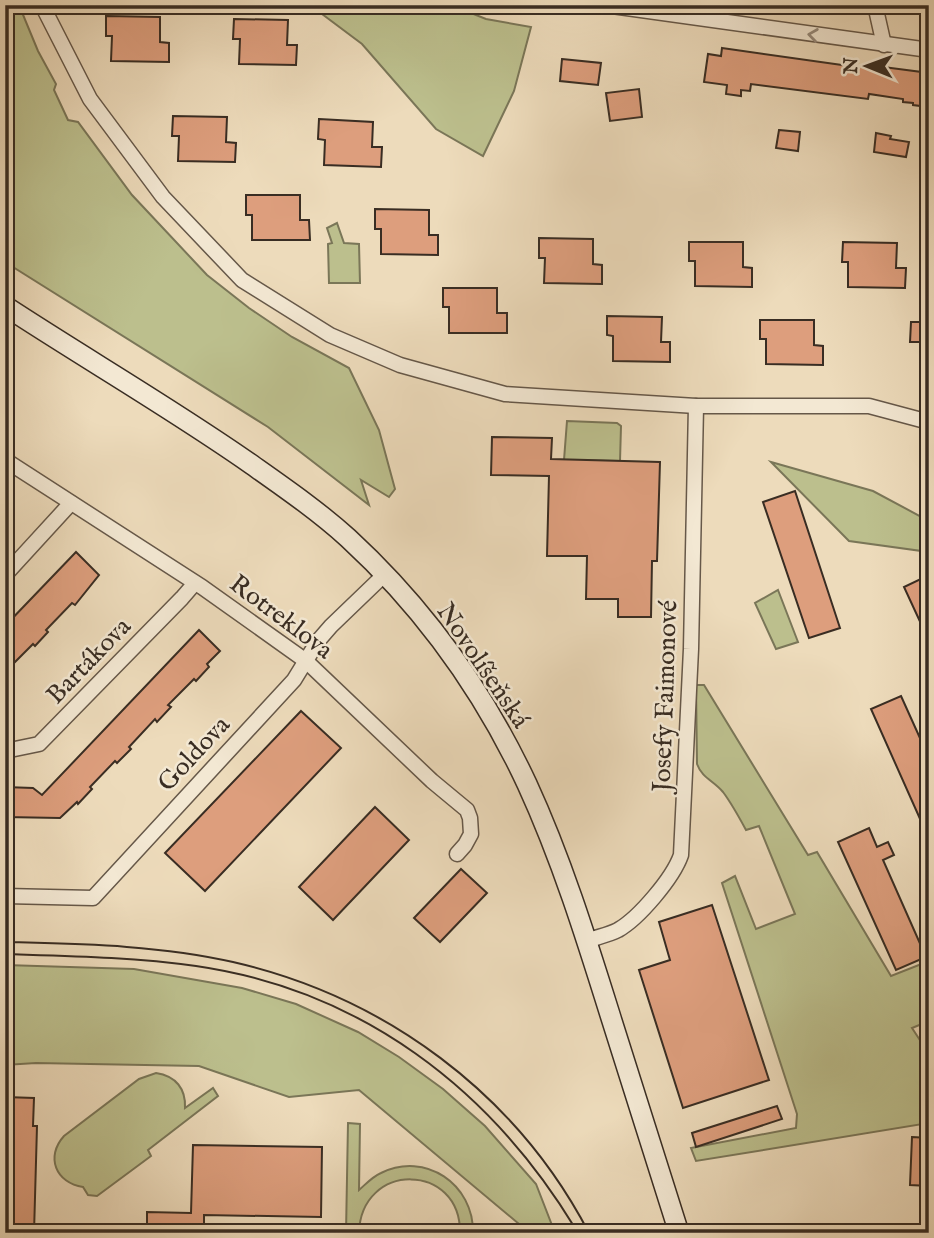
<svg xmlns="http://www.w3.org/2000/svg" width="934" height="1238" font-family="'IM FELL English',serif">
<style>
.green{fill:#bcbf8d;stroke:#7a7658;stroke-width:2}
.building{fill:#dd9e7d;stroke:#392d23;stroke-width:2}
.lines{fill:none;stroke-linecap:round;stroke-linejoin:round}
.street-casing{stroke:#665849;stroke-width:17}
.secondary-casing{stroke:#392d23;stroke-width:22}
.street{stroke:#f3e8d3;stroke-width:14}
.secondary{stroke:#f3e8d3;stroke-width:19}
.tram{stroke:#392d23;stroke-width:2}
.oneway{stroke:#968a7b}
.labels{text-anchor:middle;stroke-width:5;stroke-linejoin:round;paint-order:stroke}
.street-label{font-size:26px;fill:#392d23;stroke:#f3e8d3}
</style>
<rect width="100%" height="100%" fill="#eddbbb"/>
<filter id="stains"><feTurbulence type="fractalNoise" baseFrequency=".00286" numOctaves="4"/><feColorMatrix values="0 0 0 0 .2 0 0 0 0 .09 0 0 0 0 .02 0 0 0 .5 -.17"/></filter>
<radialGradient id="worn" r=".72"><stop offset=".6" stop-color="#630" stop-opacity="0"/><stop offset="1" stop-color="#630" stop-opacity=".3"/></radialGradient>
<g class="green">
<path d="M5,5H19L38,51L56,84L54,90L68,120L78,122L132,195L207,275L249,308L292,337L349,368L379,430L395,489L389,497L361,480L369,505L268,427L5,262Z"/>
<path d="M310,5H451L486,19L531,27L514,91L483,156L436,129L362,44Z"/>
<path d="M337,223L344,243L359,244L360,283H329L328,244L332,243L327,228Z"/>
<path d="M567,421L617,423L621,426L620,461L564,460Z"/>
<path d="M771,462L873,491L929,521V552L849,541Z"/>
<path d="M778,590L798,642L776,649L755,603Z"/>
<path d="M696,685H704L808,855L817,852L891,976L929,961V1021L912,1028L929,1054V1123L696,1161L691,1148L796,1128L797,1114L722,883L735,876L756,929L795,914L759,826L746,830C739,817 732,804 723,792C714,781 702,778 697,764Z"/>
<path d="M5,965L134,969L242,988L296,1004L358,1032L399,1057L443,1089L485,1126L536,1184L555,1233H526L525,1229L359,1090L289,1097L199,1066L36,1063L5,1065Z"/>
<path d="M156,1073C176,1076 186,1089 185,1108L213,1088L218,1096L148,1150L151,1156L97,1196L88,1195L83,1187C56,1183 45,1157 64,1136L139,1079Z"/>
<path d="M348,1123L360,1124L359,1190C366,1184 372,1177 381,1173C425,1151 474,1184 473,1233H460C461,1162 361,1161 359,1233H346Z"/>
</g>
<g class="building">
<path d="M106,16L160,17V42L169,43V62L111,61L112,36H106Z"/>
<path d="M234,19L288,20L287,45H297L296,65L239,64L240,39H233Z"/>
<path d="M722,48L842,65L875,68L876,66L929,73V107L913,105V103L903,102V99L869,94L868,99L751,84L750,91L741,90V96L726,94L727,85L704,82L708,54L721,56Z"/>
<path d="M562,59L601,63L598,85L560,81Z"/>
<path d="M639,89L642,117L610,121L606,93Z"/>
<path d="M173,116L227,117L226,142L236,143L235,162L178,161L179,136H172Z"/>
<path d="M319,119L373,122L372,147H382L381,167L324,165L325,140L318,139Z"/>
<path d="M779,130L800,132L798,151L776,148Z"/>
<path d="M876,133L891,136L890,139L909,142L906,157L874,152Z"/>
<path d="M246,195H300V220H309L310,240H252V215H246Z"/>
<path d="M375,209L429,210V235H438V255L381,254V229H375Z"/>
<path d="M539,238L593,239V264L602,265V284L544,283L545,258H539Z"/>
<path d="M689,242H743V267L752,268V287L695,286V261H689Z"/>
<path d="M843,242L897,243L896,268H906L905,288L848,287V262H842Z"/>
<path d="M443,288H497V313H507V333H449V307H443Z"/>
<path d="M607,316L662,317L661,342H670V362L613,361V336L607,335Z"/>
<path d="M760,320H814V345L823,346V365L766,364V339H760Z"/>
<path d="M911,322H929V342H910Z"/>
<path d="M492,437L552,438L551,459L660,462L657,561H652L651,617H618V599H586L587,556H547L549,476L491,475Z"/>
<path d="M795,491L840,628L809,638L763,502Z"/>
<path d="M76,552L99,575L75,605L72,603L46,630L48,632L35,646L33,644L5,672V626Z"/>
<path d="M929,575V641L904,587Z"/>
<path d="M199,630L220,651L207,664L209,667L196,681L194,679L168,705L171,707L157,722L155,719L129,747L131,749L117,763L115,761L90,787L92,789L78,804L77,802L60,818L5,817V787L33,788L42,795Z"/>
<path d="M901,696L929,758V839L871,709Z"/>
<path d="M301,711L341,748L205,891L165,853Z"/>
<path d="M375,807L409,840L333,920L299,887Z"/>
<path d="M869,828L877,847L888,842L894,855L883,860L926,957L896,970L838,842Z"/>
<path d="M461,869L487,893L440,942L414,918Z"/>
<path d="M712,905L769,1080L683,1108L639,970L670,960L659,922Z"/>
<path d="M5,1097L34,1098L33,1126H37L34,1233H5Z"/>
<path d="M777,1106L782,1119L696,1147L692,1133Z"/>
<path d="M912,1137L929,1138V1186L910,1185Z"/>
<path d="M193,1145L322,1147L321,1217L204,1215V1233H147V1212L191,1213Z"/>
</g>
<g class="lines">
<g class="street-casing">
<g id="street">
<path d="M42,5L90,99L163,197L242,280L330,335L400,365L505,394L696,406H869L929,422"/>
<path d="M605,5L929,50"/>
<path d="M875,5L884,45"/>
<path d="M5,460L202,587L306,661L432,781L467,810L470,818L471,834L465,845L457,854"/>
<path d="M5,575L71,503"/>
<path d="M5,751L39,744L182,598L195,583"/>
<path d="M5,896L93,898L294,680L318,641L331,626L384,575"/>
<path d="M587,941C597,937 608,935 618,930C639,918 673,878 681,855L691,649L696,406"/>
</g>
</g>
<g class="secondary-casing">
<path id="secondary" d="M5,306C86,359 169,407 248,462C282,486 317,510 348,538C423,607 484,692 527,784C562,860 587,941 612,1021C634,1092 657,1162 679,1233"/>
</g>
<use href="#street" class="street"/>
<use href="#secondary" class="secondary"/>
<g class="tram">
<path d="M5,942C81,944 159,945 233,962C385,997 516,1093 589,1233"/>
<path d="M5,954C69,956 133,957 196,966C361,990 490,1088 575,1228"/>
</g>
</g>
<defs><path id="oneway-chevron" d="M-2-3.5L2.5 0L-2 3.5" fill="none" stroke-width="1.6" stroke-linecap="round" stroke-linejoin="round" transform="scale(1.75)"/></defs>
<use class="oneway" href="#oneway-chevron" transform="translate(813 35) rotate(-172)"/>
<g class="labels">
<g class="street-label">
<text transform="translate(282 616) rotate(37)" y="9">Rotreklova</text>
<text transform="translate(88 660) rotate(-46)" y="9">Bartákova</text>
<text transform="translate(484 665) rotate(56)" y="9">Novolíšeňská</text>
<text transform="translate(664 696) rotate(-88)" y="9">Josefy Faimonové</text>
<text transform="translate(193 753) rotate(-47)" y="9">Goldova</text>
</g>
</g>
<rect width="934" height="1238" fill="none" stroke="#eddbbb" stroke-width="28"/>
<rect x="7" y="7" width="920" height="1224" fill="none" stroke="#392d23" stroke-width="3.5"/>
<rect x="14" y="14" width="906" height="1210" fill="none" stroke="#392d23" stroke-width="2"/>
<g transform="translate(867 66) rotate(271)" stroke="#f3e8d3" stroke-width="5" paint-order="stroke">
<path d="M0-5L12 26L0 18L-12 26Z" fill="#392d23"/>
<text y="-10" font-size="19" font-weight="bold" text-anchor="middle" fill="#392d23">N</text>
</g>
<rect width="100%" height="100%" filter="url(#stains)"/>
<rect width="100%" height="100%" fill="url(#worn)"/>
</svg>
